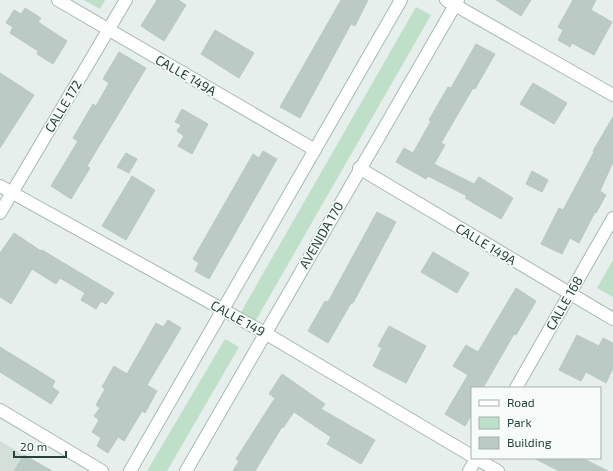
<svg xmlns="http://www.w3.org/2000/svg" width="613" height="471" font-family="'Exo 2',sans-serif">
<style>
.built{fill:#d4dfda}
.green{fill:#bfe0c8}
.building{fill:#bbcac4;stroke:#b8c9c2}
.lines{fill:none;stroke-linecap:round;stroke-linejoin:round}
.street-casing{stroke:#a8b8b2;stroke-width:14}
.secondary-casing{stroke:#a4bbb3;stroke-width:14}
.street{stroke:#fff;stroke-width:12}
.secondary{stroke:#fff;stroke-width:12}
.labels{text-anchor:middle;stroke-width:3.5;stroke-linejoin:round;paint-order:stroke}
.street-label{font-size:13px;fill:#24423a;stroke:#f7fbf9}
</style>
<rect width="100%" height="100%" fill="#e6efeb"/>
<path class="built" d="M0,441L24,455L52,471H0Z"/>
<g class="green">
<path d="M84,0H105L100,9Z"/>
<path d="M416,7L431,15L252,327L237,319Z"/>
<path d="M613,260V297L597,288Z"/>
<path d="M225,339L239,347L167,471H147Z"/>
</g>
<g class="building">
<path d="M157,0H178L186,5L164,41L141,26Z"/>
<path d="M341,0H368L355,26L351,24L300,118L280,107Z"/>
<path d="M496,0H531L521,16Z"/>
<path d="M573,0H596L591,10L612,22L594,55L572,43L570,47L558,40L563,30L558,27Z"/>
<path d="M25,8L41,18L38,22L67,41L53,64L37,54L38,51L10,33L13,27L6,23L14,10L21,14Z"/>
<path d="M215,30L254,53L239,78L201,54Z"/>
<path d="M476,44L495,54L475,89L473,88L441,143L445,145L434,164L474,184L479,177L513,198L501,219L465,198L467,196L428,176L426,179L396,162L404,148L413,153L431,121L429,120L448,87L451,88Z"/>
<path d="M119,52L146,68L87,166L90,168L71,199L51,186L78,141L73,138L93,104L96,106L109,83L103,79Z"/>
<path d="M0,73L34,95L0,148Z"/>
<path d="M533,83L567,103L554,124L520,104Z"/>
<path d="M182,109L208,124L192,154L178,146L184,136L177,131L181,125L175,122Z"/>
<path d="M613,117V162L600,191L606,195L596,213L595,212L579,243L570,238L562,254L541,244L559,208L563,210L594,152L593,151Z"/>
<path d="M263,151L277,159L209,279L195,271L199,263L193,259L253,154L259,158Z"/>
<path d="M126,153L137,159L129,173L117,167Z"/>
<path d="M532,171L548,180L542,192L526,184Z"/>
<path d="M132,176L155,190L126,240L102,226Z"/>
<path d="M377,212L396,222L353,303H351L328,343L308,331L325,301L328,302Z"/>
<path d="M14,233L41,251L42,250L114,293L106,304L101,301L96,309L81,300L85,293L60,278L56,284L32,269L11,304L0,297V253Z"/>
<path d="M433,252L469,273L457,293L421,272Z"/>
<path d="M516,288L536,301L516,335L514,334L483,388H472V414L465,426L445,414L468,375L453,366L466,345L478,352Z"/>
<path d="M168,320L181,328L147,385L157,391L145,413L142,411L124,441L118,437L108,453L97,446L101,438L92,432L99,420L94,416L100,408L96,405L105,389L102,387L114,366L127,374L156,323L163,327Z"/>
<path d="M389,326L426,346L406,383L373,366L382,348L378,346Z"/>
<path d="M577,335L599,346L603,338L613,343V368L606,383L586,372L581,381L559,370Z"/>
<path d="M0,347L55,381L52,387L59,392L51,404L0,372Z"/>
<path d="M282,374L325,404L321,409L375,440L361,464L327,444L331,437L294,412L283,428L282,427L255,471H233L239,461L236,459L275,398L269,394Z"/>
<path d="M24,455L52,471H14Z"/>
<path d="M534,458H582L608,471H559Z"/>
</g>
<g class="lines">
<g class="street-casing">
<g id="street">
<path d="M58,0L315,150"/>
<path d="M446,0L613,95"/>
<path d="M359,168L613,319"/>
<path d="M0,186L265,333L472,456"/>
<path d="M0,213L126,0"/>
<path d="M516,388L613,218"/>
<path d="M0,410L102,471"/>
<path d="M475,458L498,471"/>
<path d="M469,471L477,458"/>
</g>
</g>
<g class="secondary-casing">
<g id="secondary">
<path d="M130,471L401,0"/>
<path d="M186,471L458,0"/>
</g>
</g>
<use href="#street" class="street"/>
<use href="#secondary" class="secondary"/>
</g>
<g class="labels">
<g class="street-label">
<text transform="translate(186 75) rotate(30)" y="5">CALLE 149A</text>
<text transform="translate(63 106) rotate(-59)" y="5">CALLE 172</text>
<text transform="translate(321 235) rotate(-60)" y="5">AVENIDA 170</text>
<text transform="translate(486 244) rotate(31)" y="5">CALLE 149A</text>
<text transform="translate(564 303) rotate(-60)" y="5">CALLE 168</text>
<text transform="translate(238 318) rotate(29)" y="5">CALLE 149</text>
</g>
</g>
<rect x="471" y="387" width="130" height="72" fill="#f7fbf9" stroke="#a3b1ad"/>
<rect x="479" y="400" width="20" height="6" fill="#ffffff" stroke="#a3b1ad"/>
<text x="507" y="407" font-size="12" fill="#24423a">Road</text>
<rect x="479" y="417" width="20" height="12" fill="#bfe0c8" stroke="#a3b1ad"/>
<text x="507" y="427" font-size="12" fill="#24423a">Park</text>
<rect x="479" y="437" width="20" height="12" fill="#bbcac4" stroke="#a3b1ad"/>
<text x="507" y="447" font-size="12" fill="#24423a">Building</text>
<path d="M14 451v6h52v-6" fill="none" stroke="#24423a" stroke-width="2"/>
<text x="20" y="451" font-size="12" fill="#24423a" stroke="#f7fbf9" stroke-width="3" paint-order="stroke">20 m</text>
</svg>
